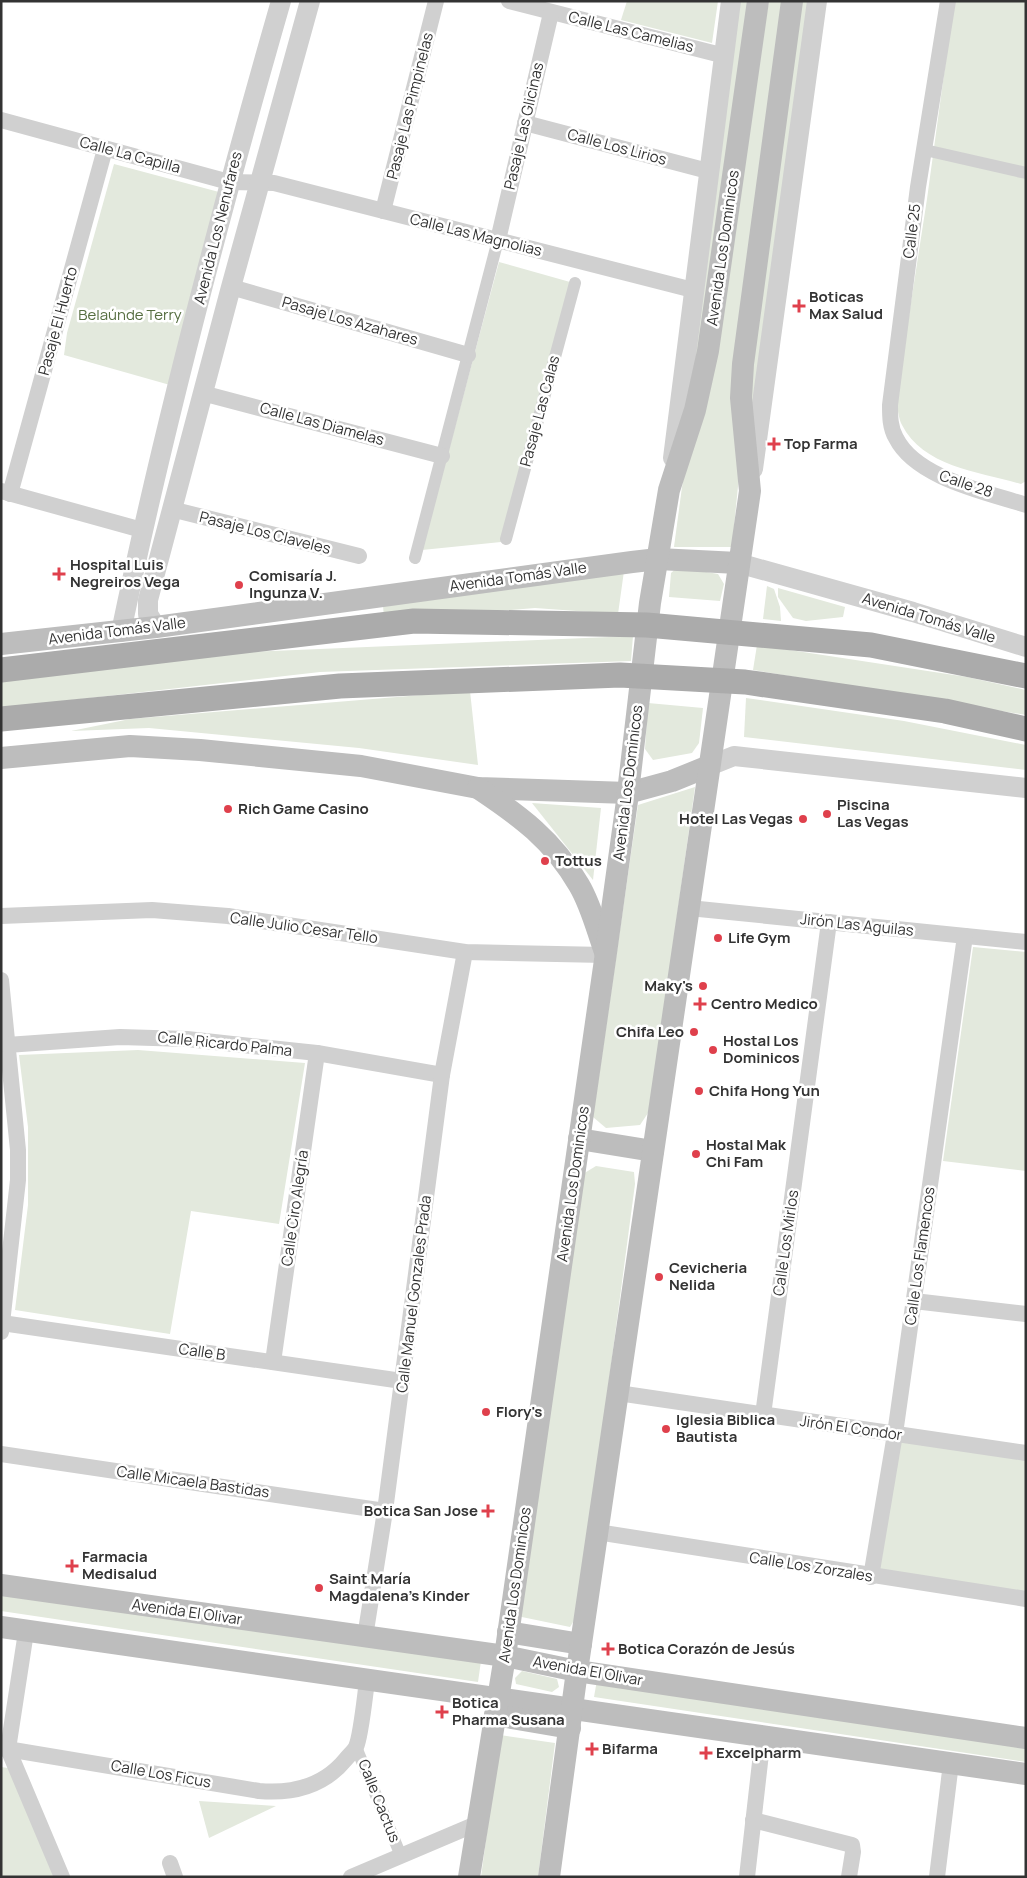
<svg xmlns="http://www.w3.org/2000/svg" width="1027" height="1878" font-family="Manrope,sans-serif">
<style>
.green{fill:#e3e9dd}
.lines{fill:none;stroke-linecap:round;stroke-linejoin:round}
.pedestrian{stroke:#d0d0d0;stroke-width:12}
.minor{stroke:#d0d0d0;stroke-width:16}
.tertiary{stroke:#d0d0d0;stroke-width:20}
.secondary{stroke:#bdbdbd;stroke-width:22}
.primary{stroke:#ababab;stroke-width:25}
.poi-dot{fill:#df404c;stroke:#fff;stroke-width:2}
.labels{text-anchor:middle;stroke-width:5;stroke-linejoin:round;paint-order:stroke}
.street-label{font-size:15px;fill:#333;stroke:#fff}
.poi-label{font-size:15px;font-weight:bold;fill:#333;stroke:#fff;text-anchor:start}
.park-label{font-size:15px;fill:#566e41;stroke:#fff}
</style>
<rect width="100%" height="100%" fill="#fff"/>
<g class="green">
<path d="M627,1H718L712,43L621,20Z"/>
<path d="M738,1H751L708,302L688,409Z"/>
<path d="M769,1H786L732,547H674L682,487Z"/>
<path d="M800,1H809L754,409L749,393Z"/>
<path d="M954,1H1026V481L1021,484C980,472 923,467 902,425C898,418 898,407 896,399L927,199Z"/>
<path d="M114,164L219,192L170,385L64,355L67,333Z"/>
<path d="M499,262L570,282L501,542L422,550Z"/>
<path d="M678,567L718,574L724,584L720,601L669,597L671,573Z"/>
<path d="M624,571L618,614L535,608L384,620L383,605Z"/>
<path d="M767,586L774,589L780,607L781,621L763,619Z"/>
<path d="M778,588L845,607L843,617L806,621L793,618L778,597Z"/>
<path d="M633,636L631,661L320,672L1,708V682L248,652Z"/>
<path d="M757,645L967,677L1026,690V715L753,670Z"/>
<path d="M470,691L478,765L359,748L149,728L71,731L130,719Z"/>
<path d="M746,698L904,721L1026,745V770L744,737Z"/>
<path d="M648,703L703,708L699,743L692,753L653,760L645,749Z"/>
<path d="M695,787L650,1110L640,1125L606,1128L593,1117L638,805Z"/>
<path d="M532,803L601,808L593,880Z"/>
<path d="M973,947L1026,952V1171L943,1161Z"/>
<path d="M138,1050L305,1063L279,1224L191,1211L170,1334L15,1310L28,1205V1127L19,1055Z"/>
<path d="M596,1166L634,1172L635,1184L578,1614L570,1627L517,1616L578,1177Z"/>
<path d="M895,1434L1026,1453V1599L871,1577Z"/>
<path d="M1,1594L481,1661L478,1682L1,1611Z"/>
<path d="M522,1671L557,1679L559,1687L552,1692L516,1684L515,1678Z"/>
<path d="M597,1680L1026,1741V1762L594,1697Z"/>
<path d="M500,1735L555,1743L538,1877H481Z"/>
<path d="M1,1767L15,1769L60,1877H1Z"/>
<path d="M199,1801L276,1806L209,1838Z"/>
</g>
<g class="lines">
<g class="pedestrian">
<path d="M925,150L1026,173"/>
<path d="M506,539L575,283"/>
<path d="M415,558L498,240"/>
<path d="M356,1747L401,1856"/>
</g>
<g class="minor">
<path d="M509,1L725,56"/>
<path d="M948,1L918,187L890,405C890,416 890,428 896,438C916,478 986,492 1026,505"/>
<path d="M1,120L229,182L274,183L693,290"/>
<path d="M525,123L708,171"/>
<path d="M383,211L436,1"/>
<path d="M498,240L551,13"/>
<path d="M231,287L468,355"/>
<path d="M202,393L442,456"/>
<path d="M1,491L142,530"/>
<path d="M10,494L105,149"/>
<path d="M171,509L359,556"/>
<path d="M689,908L1026,942"/>
<path d="M1,916L152,910L228,916L465,952L605,955"/>
<path d="M1,980L18,1150V1180L1,1332"/>
<path d="M7,1045L120,1037L187,1039L317,1053L442,1075"/>
<path d="M914,1301L1026,1314"/>
<path d="M2,1323L402,1381"/>
<path d="M273,1362L317,1053"/>
<path d="M618,1393L1026,1453"/>
<path d="M763,1415L829,922"/>
<path d="M1,1454L385,1511"/>
<path d="M597,1532L1026,1599"/>
<path d="M871,1577L895,1434L965,936"/>
<path d="M26,1632L8,1749L62,1877"/>
<path d="M365,1637L385,1511L442,1075L465,952"/>
<path d="M1,1748L259,1791C293,1794 324,1786 346,1759C349,1755 354,1751 356,1747C361,1736 365,1695 367,1681"/>
<path d="M753,1820L852,1845L853,1852L849,1877"/>
<path d="M170,1863L175,1877"/>
<path d="M351,1877L476,1824"/>
<path d="M747,1877L763,1736"/>
<path d="M937,1877L951,1763"/>
</g>
<g class="tertiary">
<path d="M673,458L731,1"/>
<path d="M753,469L817,1"/>
<path d="M738,563L913,612L1026,647"/>
<path d="M156,627L148,614V600L231,287L310,1"/>
<path d="M121,632C165,420 221,210 281,1"/>
<path d="M709,766L734,756L1026,788"/>
</g>
<g class="secondary">
<path d="M1,644L156,627L632,562L658,559L738,563"/>
<path d="M1,758L130,746L200,750L361,766L478,788L628,793L672,781L709,766"/>
<path d="M478,788C520,816 553,840 579,885C591,905 597,930 605,952"/>
<path d="M579,1139L653,1151"/>
<path d="M1,1585L505,1656L577,1671L1026,1738"/>
<path d="M1,1627L1026,1774"/>
<path d="M508,1632L581,1644"/>
<path d="M495,1715L570,1728"/>
<path d="M469,1877L505,1656L606,953L627,801L650,603L669,490L695,410L708,351L758,1"/>
<path d="M549,1877L577,1671L750,491L741,398L743,364L792,1"/>
</g>
<g class="primary">
<path d="M1,670L414,621L647,625L871,645L1026,676"/>
<path d="M1,719L340,686L620,675L745,682L945,711L1026,729"/>
</g>
</g>
<g class="poi-dot">
<path d="M796.5 298.5h5v5h5v5h-5v5h-5v-5h-5v-5h5z"/>
<path d="M771.5 436.5h5v5h5v5h-5v5h-5v-5h-5v-5h5z"/>
<path d="M56.5 566.5h5v5h5v5h-5v5h-5v-5h-5v-5h5z"/>
<circle cx="239" cy="585" r="5"/>
<circle cx="228" cy="809" r="5"/>
<circle cx="827" cy="814" r="5"/>
<circle cx="803" cy="819" r="5"/>
<circle cx="545" cy="861" r="5"/>
<circle cx="718" cy="938" r="5"/>
<circle cx="703" cy="986" r="5"/>
<path d="M697.5 996.5h5v5h5v5h-5v5h-5v-5h-5v-5h5z"/>
<circle cx="694" cy="1032" r="5"/>
<circle cx="713" cy="1050" r="5"/>
<circle cx="699" cy="1091" r="5"/>
<circle cx="696" cy="1154" r="5"/>
<circle cx="659" cy="1277" r="5"/>
<circle cx="486" cy="1412" r="5"/>
<circle cx="666" cy="1429" r="5"/>
<path d="M485.5 1503.5h5v5h5v5h-5v5h-5v-5h-5v-5h5z"/>
<path d="M69.5 1558.5h5v5h5v5h-5v5h-5v-5h-5v-5h5z"/>
<circle cx="319" cy="1588" r="5"/>
<path d="M605.5 1641.5h5v5h5v5h-5v5h-5v-5h-5v-5h5z"/>
<path d="M439.5 1704.5h5v5h5v5h-5v5h-5v-5h-5v-5h5z"/>
<path d="M589.5 1741.5h5v5h5v5h-5v5h-5v-5h-5v-5h5z"/>
<path d="M703.5 1745.5h5v5h5v5h-5v5h-5v-5h-5v-5h5z"/>
</g>
<g class="labels">
<g class="street-label">
<text transform="translate(631 32) rotate(14)" y="5">Calle Las Camelias</text>
<text transform="translate(410 106) rotate(-76)" y="5">Pasaje Las Pimpinelas</text>
<text transform="translate(524 126) rotate(-77)" y="5">Pasaje Las Glicinas</text>
<text transform="translate(617 147) rotate(15)" y="5">Calle Los Lirios</text>
<text transform="translate(130 155) rotate(15)" y="5">Calle La Capilla</text>
<text transform="translate(218 228) rotate(-76)" y="5">Avenida Los Nenufares</text>
<text transform="translate(912 231) rotate(-83)" y="5">Calle 25</text>
<text transform="translate(476 235) rotate(14)" y="5">Calle Las Magnolias</text>
<text transform="translate(723 248) rotate(-82)" y="5">Avenida Los Dominicos</text>
<text transform="translate(58 321) rotate(-75)" y="5">Pasaje El Huerto</text>
<text transform="translate(350 321) rotate(16)" y="5">Pasaje Los Azahares</text>
<text transform="translate(540 411) rotate(-75)" y="5">Pasaje Las Calas</text>
<text transform="translate(322 424) rotate(15)" y="5">Calle Las Diamelas</text>
<text transform="translate(966 484) rotate(19)" y="5">Calle 28</text>
<text transform="translate(265 533) rotate(14)" y="5">Pasaje Los Claveles</text>
<text transform="translate(518 577) rotate(-8)" y="5">Avenida Tomás Valle</text>
<text transform="translate(929 618) rotate(17)" y="5">Avenida Tomás Valle</text>
<text transform="translate(117 631) rotate(-7)" y="5">Avenida Tomás Valle</text>
<text transform="translate(628 783) rotate(-83)" y="5">Avenida Los Dominicos</text>
<text transform="translate(857 925) rotate(6)" y="5">Jirón Las Aguilas</text>
<text transform="translate(304 928) rotate(8)" y="5">Calle Julio Cesar Tello</text>
<text transform="translate(225 1044) rotate(6)" y="5">Calle Ricardo Palma</text>
<text transform="translate(573 1184) rotate(-82)" y="5">Avenida Los Dominicos</text>
<text transform="translate(295 1208) rotate(-82)" y="5">Calle Ciro Alegría</text>
<text transform="translate(786 1243) rotate(-82)" y="5">Calle Los Mirlos</text>
<text transform="translate(920 1256) rotate(-82)" y="5">Calle Los Flamencos</text>
<text transform="translate(414 1294) rotate(-83)" y="5">Calle Manuel Gonzales Prada</text>
<text transform="translate(202 1352) rotate(8)" y="5">Calle B</text>
<text transform="translate(851 1428) rotate(8)" y="5">Jirón El Condor</text>
<text transform="translate(193 1482) rotate(8)" y="5">Calle Micaela Bastidas</text>
<text transform="translate(811 1567) rotate(9)" y="5">Calle Los Zorzales</text>
<text transform="translate(515 1585) rotate(-82)" y="5">Avenida Los Dominicos</text>
<text transform="translate(187 1612) rotate(8)" y="5">Avenida El Olivar</text>
<text transform="translate(588 1671) rotate(10)" y="5">Avenida El Olivar</text>
<text transform="translate(161 1774) rotate(10)" y="5">Calle Los Ficus</text>
<text transform="translate(379 1801) rotate(68)" y="5">Calle Cactus</text>
</g>
<g class="poi-label">
<text x="809" y="302">Boticas<tspan x="809" dy="17">Max Salud</tspan></text>
<text x="784" y="449">Top Farma</text>
<text x="70" y="570">Hospital Luis<tspan x="70" dy="17">Negreiros Vega</tspan></text>
<text x="249" y="581">Comisaría J.<tspan x="249" dy="17">Ingunza V.</tspan></text>
<text x="837" y="810">Piscina<tspan x="837" dy="17">Las Vegas</tspan></text>
<text x="238" y="814">Rich Game Casino</text>
<text x="793" y="824" text-anchor="end">Hotel Las Vegas</text>
<text x="555" y="866">Tottus</text>
<text x="728" y="943">Life Gym</text>
<text x="693" y="991" text-anchor="end">Maky's</text>
<text x="711" y="1009">Centro Medico</text>
<text x="684" y="1037" text-anchor="end">Chifa Leo</text>
<text x="723" y="1046">Hostal Los<tspan x="723" dy="17">Dominicos</tspan></text>
<text x="709" y="1096">Chifa Hong Yun</text>
<text x="706" y="1150">Hostal Mak<tspan x="706" dy="17">Chi Fam</tspan></text>
<text x="669" y="1273">Cevicheria<tspan x="669" dy="17">Nelida</tspan></text>
<text x="496" y="1417">Flory's</text>
<text x="676" y="1425">Iglesia Biblica<tspan x="676" dy="17">Bautista</tspan></text>
<text x="478" y="1516" text-anchor="end">Botica San Jose</text>
<text x="82" y="1562">Farmacia<tspan x="82" dy="17">Medisalud</tspan></text>
<text x="329" y="1584">Saint María<tspan x="329" dy="17">Magdalena's Kinder</tspan></text>
<text x="618" y="1654">Botica Corazón de Jesús</text>
<text x="452" y="1708">Botica<tspan x="452" dy="17">Pharma Susana</tspan></text>
<text x="602" y="1754">Bifarma</text>
<text x="716" y="1758">Excelpharm</text>
</g>
<g class="park-label">
<text x="130" y="320">Belaúnde Terry</text>
</g>
</g>
<rect width="1027" height="1878" fill="none" stroke="#333333" stroke-width="5"/>
</svg>
